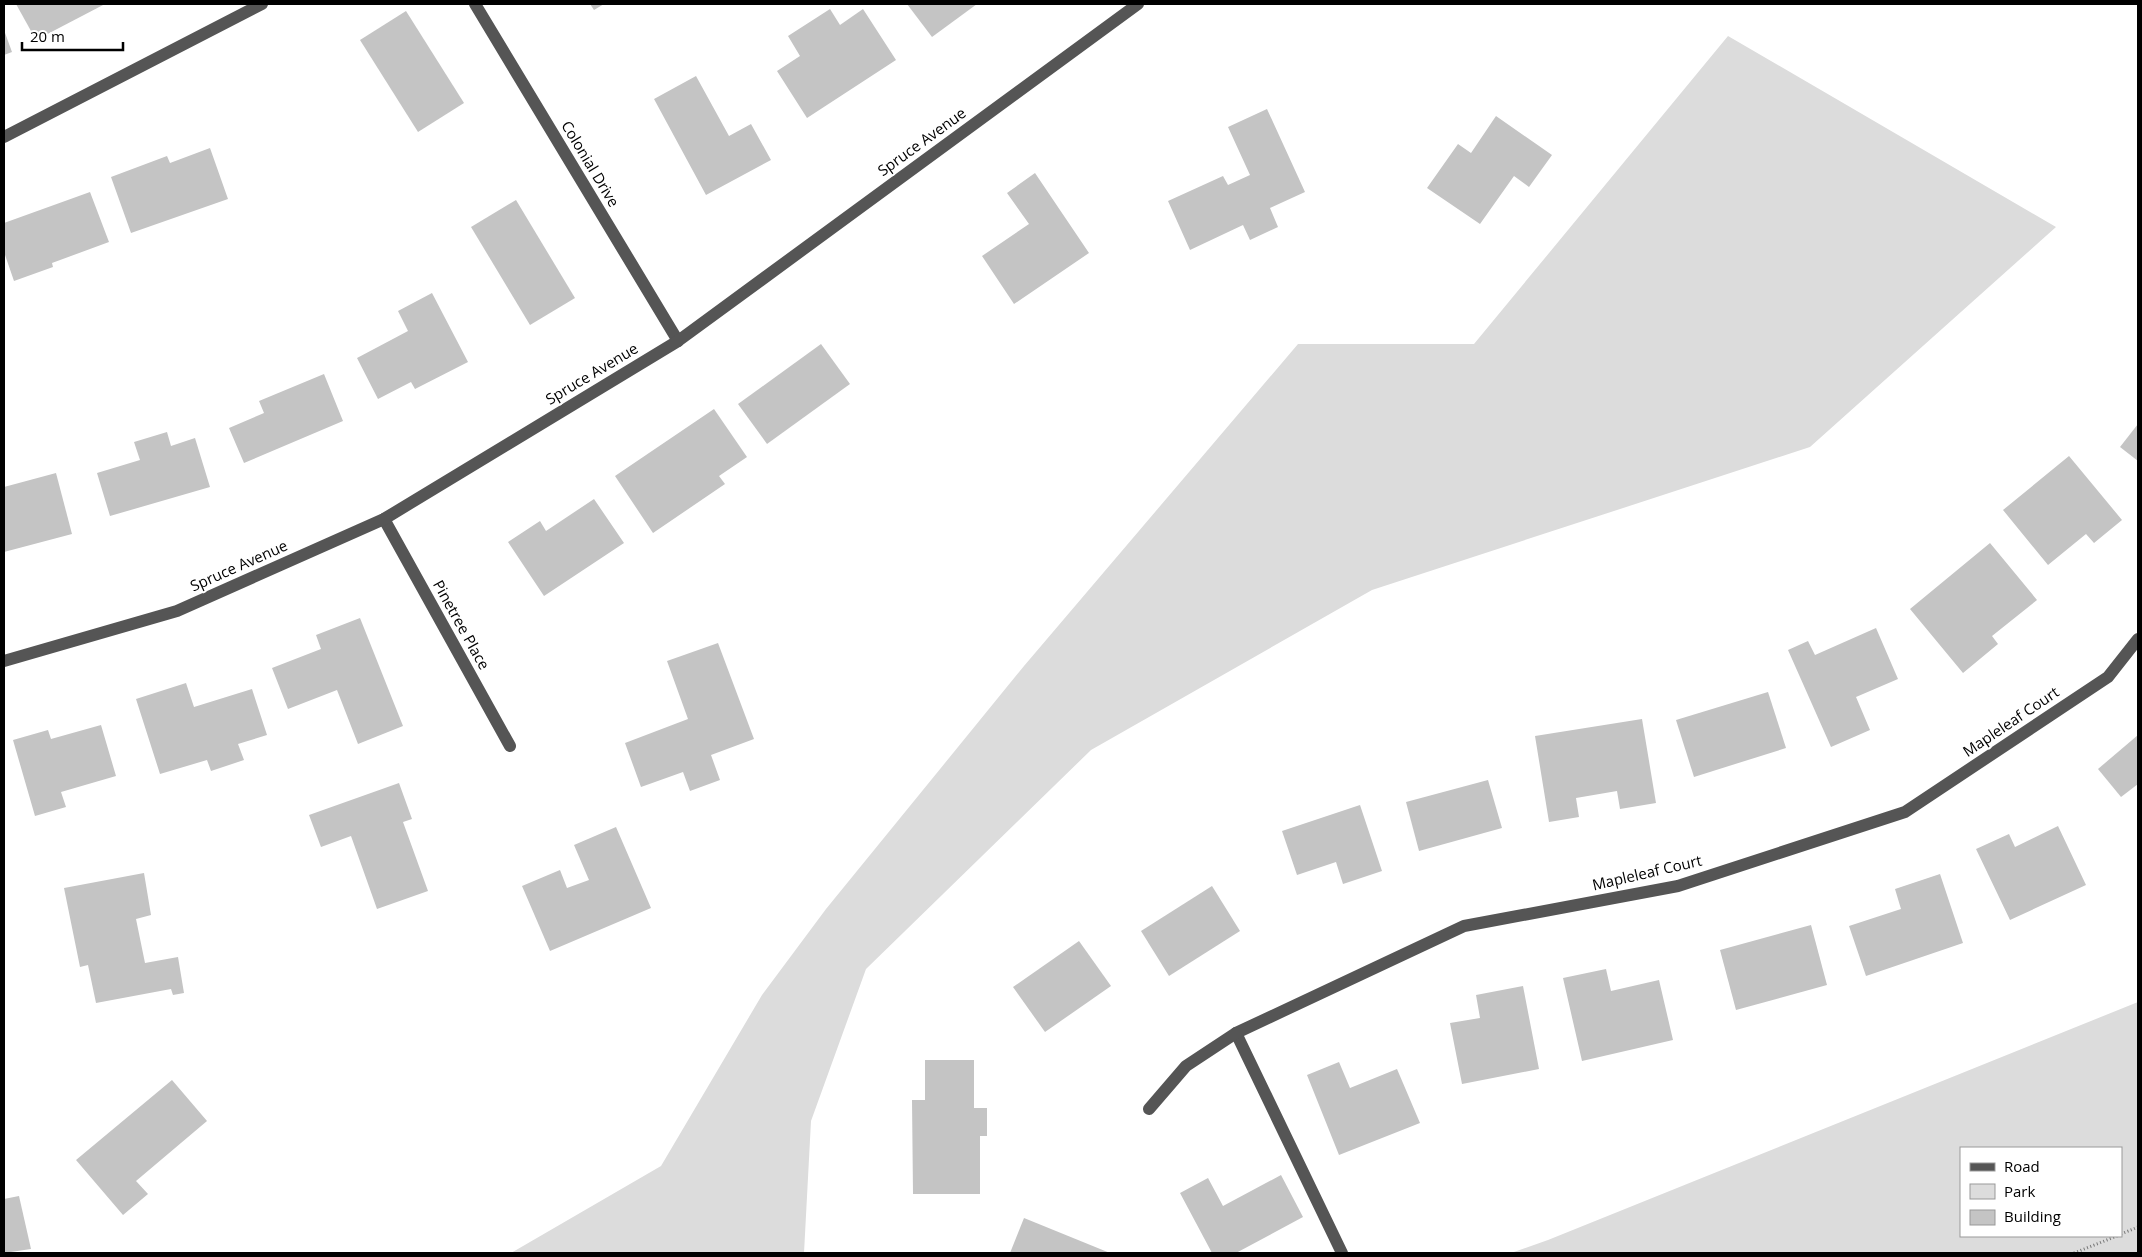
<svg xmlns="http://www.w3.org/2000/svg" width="2142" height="1257" font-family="'Open Sans',sans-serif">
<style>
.green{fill:#dcdcdc;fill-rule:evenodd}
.building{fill:#c4c4c4}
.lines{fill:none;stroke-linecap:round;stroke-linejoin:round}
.path{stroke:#777;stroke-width:3;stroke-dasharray:1 2.5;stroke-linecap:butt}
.minor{stroke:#555;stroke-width:12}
.labels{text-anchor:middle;stroke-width:4;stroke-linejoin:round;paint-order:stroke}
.street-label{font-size:15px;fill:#000;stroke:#fff}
</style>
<rect width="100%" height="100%" fill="#fff"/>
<g class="green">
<path d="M1728,36L2056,227L1810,447L1372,590L1091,750L866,969L811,1121L804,1253H511L661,1166L762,995L826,909L1024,666L1298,344H1474Z"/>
<path d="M2138,1002V1253H1511L1548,1240ZM1961,1148H2121V1236H1961Z"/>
</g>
<g class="building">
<path d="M16,4H105L36,40Z"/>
<path d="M590,4H604L594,10Z"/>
<path d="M907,4H977L932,37Z"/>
<path d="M830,9L840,25L863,9L896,60L807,118L777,71L800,56L788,36Z"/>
<path d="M406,11L464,103L418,132L360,40Z"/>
<path d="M4,30L12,52L4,55Z"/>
<path d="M696,76L729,136L751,124L771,160L706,195L654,99Z"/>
<path d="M1267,109L1305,192L1270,208L1278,227L1250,240L1243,225L1190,250L1168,201L1223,176L1228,185L1250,175L1228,127Z"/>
<path d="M1496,116L1552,155L1529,187L1514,176L1480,224L1427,188L1458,144L1471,153Z"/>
<path d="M210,148L228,199L131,233L111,177L167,156L170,163Z"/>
<path d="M1035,173L1089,253L1014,304L982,256L1029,224L1007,193Z"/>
<path d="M90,192L109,242L52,263L53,267L14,281L4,252V223Z"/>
<path d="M516,200L575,298L530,325L471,227Z"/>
<path d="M432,293L468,362L415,389L411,382L378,399L357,358L408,331L398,311Z"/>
<path d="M821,344L850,384L767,444L738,404Z"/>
<path d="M324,374L343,421L244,463L229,428L264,413L259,401Z"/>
<path d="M714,409L747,457L719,476L725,484L653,533L615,476Z"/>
<path d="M2138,424V461L2120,447Z"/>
<path d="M167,432L171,446L195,438L210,487L110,516L97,473L140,460L134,442Z"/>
<path d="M2069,456L2122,520L2094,543L2086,534L2048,565L2003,510Z"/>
<path d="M56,473L72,534L4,552V487Z"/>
<path d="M594,499L624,543L544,596L508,542L540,521L546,531Z"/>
<path d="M1990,543L2037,600L1992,636L1998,644L1963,673L1910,609Z"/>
<path d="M360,618L403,726L358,744L337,690L288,709L272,668L321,649L316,635Z"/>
<path d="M1876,628L1898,679L1856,697L1870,730L1831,747L1788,650L1808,641L1815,655Z"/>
<path d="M718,643L754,739L711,755L720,780L690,791L683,772L641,787L625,743L688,719L667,661Z"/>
<path d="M186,683L194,707L252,689L267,735L238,744L244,760L211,771L207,760L160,774L136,699Z"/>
<path d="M1768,692L1786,748L1694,777L1676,720Z"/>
<path d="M1642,719L1656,803L1620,809L1617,791L1576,798L1579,817L1549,822L1535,736Z"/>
<path d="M101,725L116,776L61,792L66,807L35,816L13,740L48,730L51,739Z"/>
<path d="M2138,735V784L2121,797L2098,769Z"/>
<path d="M1488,780L1502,828L1419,851L1406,802Z"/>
<path d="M399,783L412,819L403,822L428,891L377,909L351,836L321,847L309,815Z"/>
<path d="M1360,805L1382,871L1343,884L1336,862L1297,875L1282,831Z"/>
<path d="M2058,826L2086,885L2010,920L1976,849L2009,834L2015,847Z"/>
<path d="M616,827L651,908L550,951L522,886L560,870L567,888L589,880L574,845Z"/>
<path d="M144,873L151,915L136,919L145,963L178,957L184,993L173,995L171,989L96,1003L88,965L80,967L64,888Z"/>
<path d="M1940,874L1963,943L1866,976L1849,926L1901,909L1895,889Z"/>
<path d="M1212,886L1240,931L1169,976L1141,931Z"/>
<path d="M1811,925L1827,985L1736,1010L1720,950Z"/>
<path d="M1079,941L1111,986L1045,1032L1013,987Z"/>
<path d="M1606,969L1611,991L1659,980L1673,1040L1582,1061L1563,978Z"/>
<path d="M1523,986L1539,1069L1462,1084L1450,1023L1480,1018L1476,995Z"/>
<path d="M925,1060H974V1108H987V1136H980V1194H913L912,1100H925Z"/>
<path d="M1339,1062L1350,1088L1397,1069L1420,1123L1339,1155L1307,1075Z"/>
<path d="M172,1080L207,1121L136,1181L148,1194L123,1215L76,1160Z"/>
<path d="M1281,1175L1303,1217L1236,1253H1212L1180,1193L1208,1178L1223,1206Z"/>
<path d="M19,1196L31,1249L4,1253V1199Z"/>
<path d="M1024,1218L1110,1253H1010Z"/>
</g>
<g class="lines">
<g class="path">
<path d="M2121,1234L2138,1227"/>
<path d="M2074,1253L2117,1236"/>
</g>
<g class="minor">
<path d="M475,4L678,341"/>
<path d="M4,137L262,4"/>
<path d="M384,519L510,746"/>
<path d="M4,661L177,611L384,519L678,341L1138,4"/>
<path d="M1236,1033L1342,1253"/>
<path d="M1149,1109L1186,1066L1236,1033L1464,926L1678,886L1905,812L2108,677L2138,639"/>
</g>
</g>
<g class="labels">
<g class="street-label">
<text transform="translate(922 142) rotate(-36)" y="5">Spruce Avenue</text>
<text transform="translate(590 164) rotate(59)" y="5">Colonial Drive</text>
<text transform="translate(592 374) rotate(-31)" y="5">Spruce Avenue</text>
<text transform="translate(239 566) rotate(-24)" y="5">Spruce Avenue</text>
<text transform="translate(461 625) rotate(61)" y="5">Pinetree Place</text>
<text transform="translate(2011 722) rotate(-34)" y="5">Mapleleaf Court</text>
<text transform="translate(1647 873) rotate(-13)" y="5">Mapleleaf Court</text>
</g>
</g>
<rect width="2142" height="1257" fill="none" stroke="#000000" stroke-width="10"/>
<rect x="1960" y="1147" width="162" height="90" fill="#ffffff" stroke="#999999"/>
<rect x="1970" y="1163" width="25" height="8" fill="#555555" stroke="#999999"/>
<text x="2004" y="1172" font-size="15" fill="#000000">Road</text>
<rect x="1970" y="1184" width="25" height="15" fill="#dcdcdc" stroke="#999999"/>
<text x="2004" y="1197" font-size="15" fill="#000000">Park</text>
<rect x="1970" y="1210" width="25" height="15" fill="#c4c4c4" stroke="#999999"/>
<text x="2004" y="1222" font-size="15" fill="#000000">Building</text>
<path d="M22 42v8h101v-8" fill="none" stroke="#000000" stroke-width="2.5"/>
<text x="30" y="42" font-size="15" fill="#000000" stroke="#ffffff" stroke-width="4" paint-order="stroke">20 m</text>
</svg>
